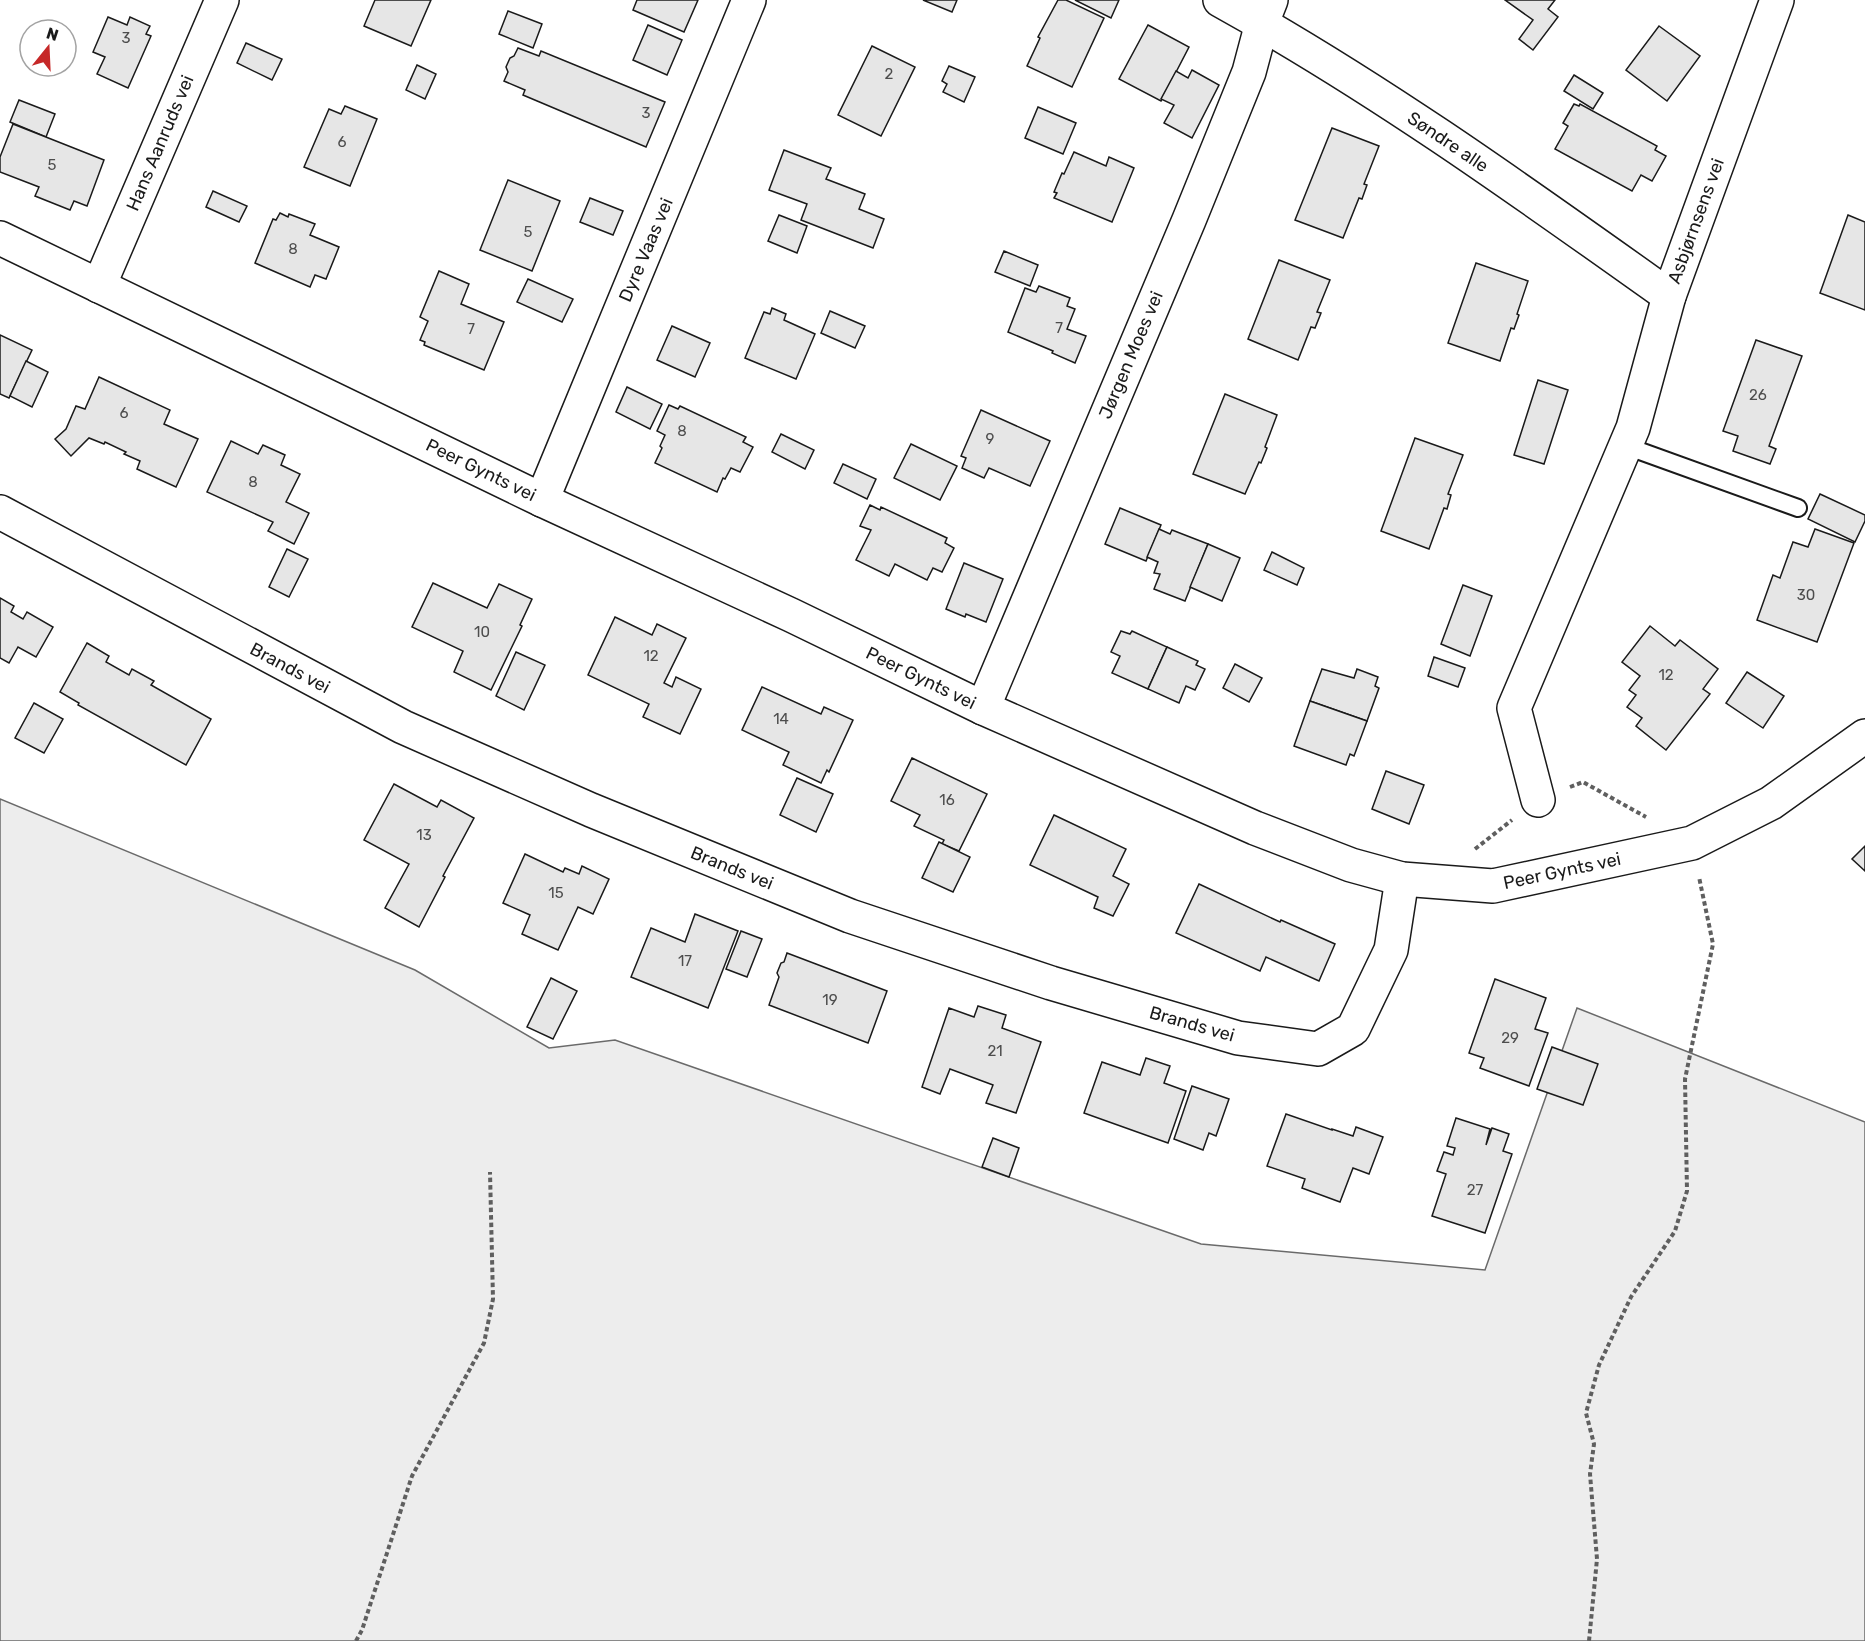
<svg xmlns="http://www.w3.org/2000/svg" width="1865" height="1641" font-family="Rubik,sans-serif">
<style>
.green{fill:#ededed;stroke:#6a6a6a;stroke-width:1.5}
.building{fill:#e6e6e6;stroke:#1a1a1a;stroke-width:1.5}
.lines{fill:none;stroke-linecap:round;stroke-linejoin:round}
.lane-casing{stroke:#1a1a1a;stroke-width:20}
.street-casing{stroke:#1a1a1a;stroke-width:36}
.path{stroke:#5f5f5f;stroke-width:4;stroke-dasharray:4.5 3;stroke-linecap:butt}
.lane{stroke:#fff;stroke-width:16}
.street{stroke:#fff;stroke-width:33}
.labels{text-anchor:middle;stroke-width:4.5;stroke-linejoin:round;paint-order:stroke}
.number-label{font-size:15px;fill:#4d4d4d}
.street-label{font-size:18px;fill:#1a1a1a;stroke:#fff}
</style>
<rect width="100%" height="100%" fill="#fff"/>
<path class="green" d="M0,799L415,970L549,1048L615,1040L1201,1244L1485,1270L1577,1008L1865,1122V1641H0Z"/>
<g class="building">
<path d="M375,0H431L411,46L364,26Z"/>
<path d="M637,0H698L684,32L633,10Z"/>
<path d="M923,0H957L952,12Z"/>
<path d="M1058,0H1066L1104,18L1072,87L1027,66L1040,38L1038,37Z"/>
<path d="M1075,0H1119L1111,18Z"/>
<path d="M1505,0H1555L1548,9L1558,17L1533,50L1519,39L1533,20Z"/>
<path d="M508,11L542,24L533,48L499,34Z"/>
<path d="M108,17L127,25L130,17L150,26L146,34L151,36L128,88L97,74L105,57L93,52Z"/>
<path d="M648,25L682,40L667,75L633,60Z"/>
<path d="M1148,25L1189,47L1161,101L1119,79Z"/>
<path d="M1659,26L1700,56L1667,101L1626,70Z"/>
<path d="M246,43L282,59L272,80L237,63Z"/>
<path d="M872,46L915,67L881,136L838,115Z"/>
<path d="M518,48L539,56L541,51L665,102L646,147L523,95L525,90L504,81L508,72L506,67L510,58L514,56Z"/>
<path d="M417,65L436,74L425,99L406,90Z"/>
<path d="M949,66L975,77L964,102L943,92L947,84L942,81Z"/>
<path d="M1192,70L1219,85L1192,138L1164,123L1174,105L1161,99L1176,71L1188,78Z"/>
<path d="M1574,75L1603,93L1593,109L1564,91Z"/>
<path d="M19,100L55,114L46,137L10,122Z"/>
<path d="M1574,104L1579,106L1580,104L1657,146L1655,150L1666,156L1652,181L1641,175L1632,191L1555,149L1568,126L1563,123Z"/>
<path d="M345,106L377,119L350,186L304,167L329,109L341,114Z"/>
<path d="M1038,107L1076,123L1063,154L1025,138Z"/>
<path d="M13,124L104,160L87,206L74,201L70,210L35,196L39,187L0,172V157Z"/>
<path d="M1332,128L1379,146L1364,184L1367,185L1362,199L1359,198L1343,238L1295,220Z"/>
<path d="M784,150L831,168L826,179L865,194L859,209L884,219L873,248L801,220L807,204L769,190Z"/>
<path d="M1074,152L1106,166L1109,157L1134,168L1112,222L1054,198L1057,193L1054,192L1062,173L1064,174Z"/>
<path d="M508,180L560,201L532,271L480,250Z"/>
<path d="M213,191L247,206L239,222L206,207Z"/>
<path d="M590,198L623,211L613,235L580,222Z"/>
<path d="M280,213L288,217L289,214L315,224L310,235L339,247L326,279L315,275L310,287L255,263L273,219L276,220Z"/>
<path d="M779,215L807,226L797,253L768,241Z"/>
<path d="M1848,215L1865,222V310L1820,293Z"/>
<path d="M1004,251L1038,265L1030,286L995,272Z"/>
<path d="M1279,260L1330,280L1317,312L1321,313L1315,328L1311,327L1298,360L1248,339Z"/>
<path d="M1476,263L1528,281L1517,314L1519,315L1514,329L1511,328L1500,361L1448,343Z"/>
<path d="M439,271L469,284L461,304L504,322L484,370L424,345L425,342L420,340L428,321L420,317Z"/>
<path d="M528,279L573,299L562,322L517,302Z"/>
<path d="M1039,286L1070,298L1067,306L1075,309L1067,329L1086,336L1075,363L1052,353L1053,351L1008,332L1025,288L1036,292Z"/>
<path d="M772,308L786,314L784,320L815,334L796,379L745,358L764,312L770,314Z"/>
<path d="M830,311L865,326L855,348L821,333Z"/>
<path d="M672,326L710,343L695,377L657,360Z"/>
<path d="M0,335L32,350L9,398L0,394Z"/>
<path d="M1756,340L1802,356L1769,446L1776,449L1770,464L1733,451L1738,436L1723,431Z"/>
<path d="M26,361L48,372L32,407L10,396Z"/>
<path d="M99,377L170,410L164,424L198,439L176,487L137,469L140,461L124,454L126,452L105,442L104,444L89,438L71,456L55,439L66,429L76,406L85,409Z"/>
<path d="M1538,380L1568,390L1544,464L1514,455Z"/>
<path d="M627,387L662,404L650,429L616,412Z"/>
<path d="M1225,394L1277,415L1265,447L1267,448L1261,463L1259,462L1245,494L1193,474Z"/>
<path d="M669,405L678,409L680,406L746,437L743,442L753,447L740,472L731,468L725,479L723,478L717,492L655,463L662,448L660,446L665,435L657,431Z"/>
<path d="M981,410L1050,441L1030,486L989,468L984,478L962,468L966,458L961,456Z"/>
<path d="M781,434L814,450L805,469L772,452Z"/>
<path d="M1415,438L1463,455L1448,494L1451,495L1447,509L1444,508L1429,549L1381,531Z"/>
<path d="M231,441L258,454L263,445L285,455L281,465L300,474L286,502L309,513L294,544L268,531L273,522L207,492Z"/>
<path d="M911,444L957,466L940,500L894,478Z"/>
<path d="M843,464L876,479L867,499L834,483Z"/>
<path d="M1820,494L1865,515V521L1855,542L1808,519Z"/>
<path d="M870,505L880,510L881,507L947,538L945,543L954,548L942,572L933,568L927,580L895,564L889,576L856,560L871,530L860,526Z"/>
<path d="M1120,508L1161,525L1146,561L1105,544Z"/>
<path d="M1159,529L1170,534L1172,530L1208,544L1185,601L1154,589L1160,574L1154,573L1158,562L1147,557Z"/>
<path d="M1815,529L1854,543L1817,642L1757,620L1773,575L1780,578L1793,542L1808,547Z"/>
<path d="M1208,544L1240,558L1222,601L1190,587Z"/>
<path d="M287,549L308,559L289,597L269,587Z"/>
<path d="M1272,552L1304,568L1297,585L1264,570Z"/>
<path d="M964,563L1003,579L986,622L966,614L965,617L946,609Z"/>
<path d="M433,583L487,608L499,584L532,599L520,625L522,626L491,690L454,672L463,651L412,627Z"/>
<path d="M1463,585L1492,596L1470,656L1441,644Z"/>
<path d="M0,598L14,606L11,612L23,619L27,612L53,627L36,657L18,647L9,663L0,658Z"/>
<path d="M615,617L652,635L657,624L686,638L664,683L672,687L676,677L701,689L680,734L643,717L649,704L588,675Z"/>
<path d="M1650,626L1675,646L1680,640L1718,669L1703,689L1710,694L1666,750L1636,726L1642,718L1627,707L1636,695L1629,690L1640,676L1622,662Z"/>
<path d="M1121,631L1130,634L1132,631L1167,647L1148,689L1112,673L1120,656L1111,652Z"/>
<path d="M87,643L109,656L106,662L129,675L132,669L154,681L151,685L211,719L186,765L78,705L79,703L60,692Z"/>
<path d="M1167,647L1198,661L1196,665L1205,669L1195,690L1186,686L1179,703L1148,689Z"/>
<path d="M516,652L545,665L524,710L496,696Z"/>
<path d="M1434,657L1465,668L1458,687L1428,676Z"/>
<path d="M1235,664L1262,678L1249,702L1223,688Z"/>
<path d="M1322,669L1354,678L1357,669L1378,677L1375,686L1379,688L1367,721L1310,701Z"/>
<path d="M1747,672L1784,696L1763,728L1726,703Z"/>
<path d="M762,687L821,714L824,707L853,720L829,772L827,770L821,783L783,765L789,752L742,730Z"/>
<path d="M1310,701L1367,721L1354,756L1350,754L1346,765L1294,746Z"/>
<path d="M34,703L63,719L44,753L15,738Z"/>
<path d="M912,758L987,794L959,851L942,844L944,840L914,826L920,815L891,801Z"/>
<path d="M1386,771L1424,785L1409,824L1372,809Z"/>
<path d="M797,778L833,794L816,832L780,815Z"/>
<path d="M394,784L437,807L441,800L474,818L443,876L445,877L419,927L385,908L409,864L364,840Z"/>
<path d="M1054,815L1126,849L1113,876L1129,884L1113,916L1094,908L1098,897L1030,865Z"/>
<path d="M939,842L970,857L953,892L922,878Z"/>
<path d="M1865,846V871L1852,859Z"/>
<path d="M525,854L563,872L565,868L579,874L582,866L609,879L593,914L578,907L558,950L522,934L530,915L503,903Z"/>
<path d="M1199,884L1280,922L1281,920L1335,944L1319,981L1266,957L1260,971L1176,933Z"/>
<path d="M695,914L738,931L708,1008L631,977L651,928L685,942Z"/>
<path d="M741,931L762,939L747,977L726,969Z"/>
<path d="M787,953L887,991L868,1043L769,1005L779,977L777,973L781,963L784,962Z"/>
<path d="M551,978L577,991L553,1039L527,1027Z"/>
<path d="M1495,979L1546,998L1535,1029L1548,1033L1529,1086L1480,1068L1484,1058L1469,1053Z"/>
<path d="M978,1006L1006,1015L1002,1028L1041,1042L1016,1113L986,1103L993,1085L950,1069L940,1094L922,1087L949,1008L974,1017Z"/>
<path d="M1552,1047L1598,1064L1583,1105L1537,1089Z"/>
<path d="M1146,1058L1170,1066L1164,1083L1186,1091L1168,1143L1084,1113L1102,1062L1140,1075Z"/>
<path d="M1192,1086L1229,1099L1216,1136L1209,1133L1203,1150L1174,1139Z"/>
<path d="M1286,1114L1332,1130V1129L1353,1136L1356,1127L1383,1137L1369,1174L1353,1168L1340,1202L1302,1188L1305,1179L1267,1166Z"/>
<path d="M1456,1118L1490,1129L1486,1145L1492,1128L1509,1134L1503,1151L1512,1154L1485,1233L1432,1216L1446,1174L1437,1171L1444,1152L1453,1155L1455,1148L1447,1146Z"/>
<path d="M993,1138L1019,1148L1009,1177L982,1167Z"/>
</g>
<g class="lines">
<g class="lane-casing">
<path id="lane" d="M1626,446L1798,508"/>
</g>
<g class="street-casing">
<g id="street">
<path d="M1220,0C1377,87 1523,192 1669,296"/>
<path d="M0,238L542,500L791,615L983,708L1255,828L1351,865L1402,879L1493,886L1692,843L1771,803L1865,736"/>
<path d="M99,286L222,0"/>
<path d="M542,500L749,0"/>
<path d="M0,512L403,727L591,810L850,916L1051,983L1238,1038L1318,1049L1353,1029L1391,950L1402,879"/>
<path d="M983,708L1189,220L1249,72L1262,23L1271,0"/>
<path d="M1538,800L1514,708L1633,428L1669,296L1777,0"/>
</g>
</g>
<g class="path">
<path d="M1570,787L1583,782L1646,817"/>
<path d="M1475,849L1512,820"/>
<path d="M356,1641L362,1630L412,1476L484,1343L493,1299L490,1172"/>
<path d="M1589,1641L1597,1559L1590,1474L1594,1444L1586,1413L1599,1365L1631,1297L1675,1231L1687,1191L1685,1079L1713,944L1699,877"/>
</g>
<use href="#lane" class="lane"/>
<use href="#street" class="street"/>
</g>
<g class="labels">
<g class="number-label">
<text x="126" y="43">3</text>
<text x="889" y="79">2</text>
<text x="646" y="118">3</text>
<text x="342" y="147">6</text>
<text x="52" y="170">5</text>
<text x="528" y="237">5</text>
<text x="293" y="254">8</text>
<text x="1059" y="333">7</text>
<text x="471" y="334">7</text>
<text x="1758" y="400">26</text>
<text x="124" y="418">6</text>
<text x="682" y="436">8</text>
<text x="990" y="444">9</text>
<text x="253" y="487">8</text>
<text x="1806" y="600">30</text>
<text x="482" y="637">10</text>
<text x="651" y="661">12</text>
<text x="1666" y="680">12</text>
<text x="781" y="724">14</text>
<text x="947" y="805">16</text>
<text x="424" y="840">13</text>
<text x="556" y="898">15</text>
<text x="685" y="966">17</text>
<text x="830" y="1005">19</text>
<text x="1510" y="1043">29</text>
<text x="995" y="1056">21</text>
<text x="1475" y="1195">27</text>
</g>
<g class="street-label">
<text transform="translate(1448 142) rotate(34)" y="6">Søndre alle</text>
<text transform="translate(160 143) rotate(-67)" y="6">Hans Aanruds vei</text>
<text transform="translate(1696 221) rotate(-70)" y="6">Asbjørnsens vei</text>
<text transform="translate(646 250) rotate(-67)" y="6">Dyre Vaas vei</text>
<text transform="translate(1131 355) rotate(-67)" y="6">Jørgen Moes vei</text>
<text transform="translate(481 470) rotate(26)" y="6">Peer Gynts vei</text>
<text transform="translate(290 668) rotate(28)" y="6">Brands vei</text>
<text transform="translate(921 678) rotate(26)" y="6">Peer Gynts vei</text>
<text transform="translate(732 868) rotate(22)" y="6">Brands vei</text>
<text transform="translate(1562 871) rotate(-12)" y="6">Peer Gynts vei</text>
<text transform="translate(1192 1024) rotate(16)" y="6">Brands vei</text>
</g>
</g>
<g transform="translate(48 48) rotate(18)"><circle r="28" fill="#ffffff" stroke="#a3a3a3" stroke-width="1.5"/>
<path d="M0-4.5L10 22L0 15L-10 22Z" fill="#c62828"/>
<text y="-9" font-size="16" font-weight="bold" text-anchor="middle" fill="#1a1a1a">N</text>
</g>
</svg>
